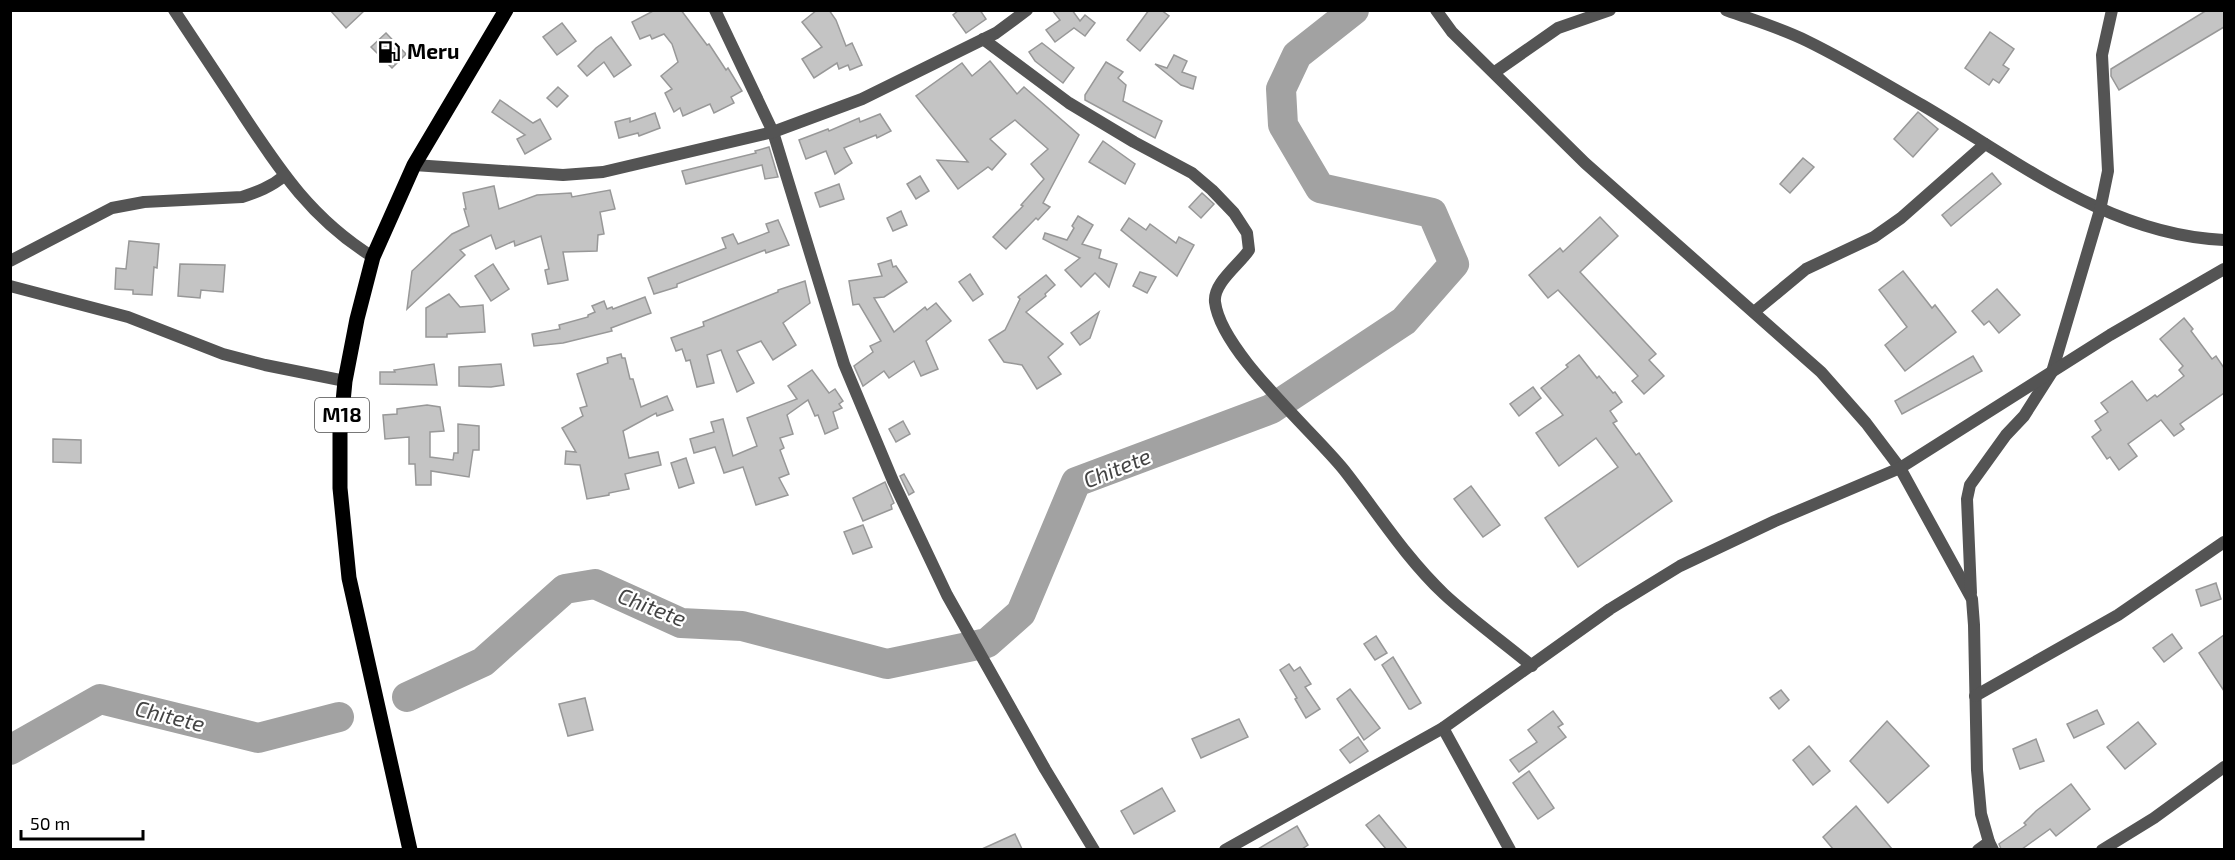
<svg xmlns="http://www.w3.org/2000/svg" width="2235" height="860" font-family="'Exo 2',sans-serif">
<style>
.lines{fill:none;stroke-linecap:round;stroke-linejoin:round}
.river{stroke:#a2a2a2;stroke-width:30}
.building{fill:#c4c4c4;stroke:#989898;stroke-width:1.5}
.street{stroke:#545454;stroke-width:12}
.primary{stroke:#000;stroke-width:15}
.labels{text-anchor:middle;stroke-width:4.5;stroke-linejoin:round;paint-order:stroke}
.shield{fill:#fff;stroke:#4c4c4c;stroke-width:1.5}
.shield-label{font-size:20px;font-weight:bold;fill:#000}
.poi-label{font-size:21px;font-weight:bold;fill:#000;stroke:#fff;text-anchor:start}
.water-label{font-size:22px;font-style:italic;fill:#434343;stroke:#fff}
</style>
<rect width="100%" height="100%" fill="#fff"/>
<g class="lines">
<g class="river">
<path d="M407,697L483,662L565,589L595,584L681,623L742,626L887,664L987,643L1021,613L1076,482L1271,409L1404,321L1454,264L1432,213L1320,188L1283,125L1281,89L1297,55L1354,10"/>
<path d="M10,750L100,699L258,738L339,717"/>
</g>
</g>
<g class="building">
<path d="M330,10H365L346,28Z"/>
<path d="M655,10H681L707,45L709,44L726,70L728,68L742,91L731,97L734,103L714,113L710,104L683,116L680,108L674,112L665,93L672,89L661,76L678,62L672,44L664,34L652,39L650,35L640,39L632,22Z"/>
<path d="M817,10H829L836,20L846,46L852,43L862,65L850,70L848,65L839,69L837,63L814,78L802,59L822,47L802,22Z"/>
<path d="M959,10H980L986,19L966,33L953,15Z"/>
<path d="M1052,10H1072L1080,21L1085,15L1095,23L1085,36L1074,28L1055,42L1046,30L1060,20Z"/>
<path d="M1149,10H1161L1169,16L1140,51L1127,40Z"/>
<path d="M2207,10H2224V27L2119,90L2111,76V69Z"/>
<path d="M562,23L576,41L557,55L543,37Z"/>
<path d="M1990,32L2014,49L2003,65L2009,69L1999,83L1993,79L1989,85L1965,68Z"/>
<path d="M386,33L406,54L392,68L371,47Z"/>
<path d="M611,37L631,65L614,77L604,62L587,76L578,66L596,48Z"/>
<path d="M1042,43L1074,68L1063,83L1035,61L1029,52Z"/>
<path d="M1174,55L1187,61L1182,72L1196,77L1193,89L1181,85L1155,64L1167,68Z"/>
<path d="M990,61L1017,94L1024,87L1079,135L1043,203L1050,207L1038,220L1036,218L1006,249L993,237L1023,206L1021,205L1044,179L1031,164L1048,149L1015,120L990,139L1006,154L992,170L988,167L958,189L937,160L968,162L916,96L962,63L972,76Z"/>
<path d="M1106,62L1123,72L1118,78L1126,85L1123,101L1162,121L1155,138L1085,100V95Z"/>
<path d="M558,87L568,96L557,107L547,98Z"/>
<path d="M500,100L533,123L540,119L551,139L525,154L517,139L525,135L492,112Z"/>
<path d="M1918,112L1938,129L1913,157L1894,139Z"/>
<path d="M655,113L660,128L639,136L638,133L619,138L615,122L630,118V122Z"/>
<path d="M880,114L891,131L877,138L876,135L844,148L852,163L835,174L826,151L806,159L799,140L828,129L829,131L859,118L860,122Z"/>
<path d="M1103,141L1135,164L1125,184L1089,162Z"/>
<path d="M769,147L778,177L765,179L762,165L686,184L682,171L756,153L755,151Z"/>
<path d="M1803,158L1814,167L1790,193L1780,184Z"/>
<path d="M1992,173L2001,184L1951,226L1942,215Z"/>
<path d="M920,176L929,191L916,199L907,184Z"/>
<path d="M839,184L844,199L820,207L815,193Z"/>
<path d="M494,186L499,209L537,195L571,193L572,197L610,190L615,209L600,212L604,234L598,235L597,251L563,252L568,280L548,284L545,270L549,269L541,236L515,246L514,241L496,249L491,235L460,250L465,255L407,309L412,271L452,234L469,226L464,209H466L463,193Z"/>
<path d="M1202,193L1214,204L1201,218L1189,207Z"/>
<path d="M901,211L907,225L893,231L887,218Z"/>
<path d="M1078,216L1093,225L1082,244L1101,250L1099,258L1117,264L1109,287L1095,273L1081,287L1065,270L1080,258L1043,239L1045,233L1067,240L1074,228L1072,226Z"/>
<path d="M1600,217L1618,236L1580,272L1656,354L1649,360L1664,376L1644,394L1632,381L1638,376L1558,290L1548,298L1529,275L1560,248L1563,252Z"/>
<path d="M1129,218L1146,230L1150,224L1176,243L1179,237L1194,245L1177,276L1121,230Z"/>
<path d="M778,220L789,245L766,253L765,250L677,284V287L654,294L648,278L726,248L722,238L733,234L738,244L769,232L766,224Z"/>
<path d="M129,241L159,244L157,268L154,267L152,295L133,294V290L115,289L116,268L126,269Z"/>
<path d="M891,260L893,267L896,266L907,282L884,297L874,298L894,332L925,307L927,310L936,303L951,321L926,341L938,369L921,376L914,361L889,378L884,371L863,386L854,366L873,352L870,346L881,341L859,304L853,305L849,281L882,276L878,264Z"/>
<path d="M180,264L225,265L223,292L201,290L200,298L178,296Z"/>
<path d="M493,264L509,289L491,301L475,276Z"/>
<path d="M1903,271L1932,308L1935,305L1956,332L1905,371L1885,345L1907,327L1879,290Z"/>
<path d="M1140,272L1156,277L1147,293L1133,286Z"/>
<path d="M970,274L983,294L973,301L959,282Z"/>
<path d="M1046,275L1055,285L1045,294L1046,296L1026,312L1063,344L1048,357L1061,374L1037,389L1022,365L1004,362L989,340L1005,330L1020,299L1018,297Z"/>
<path d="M805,281L810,303L783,323L796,345L773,360L761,341L737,351L754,383L737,392L721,350L707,355L714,383L697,387L690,360L686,361L682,349L676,351L671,338L704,326L703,322L778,292V290Z"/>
<path d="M1997,289L2020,315L1999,333L1989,321L1984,325L1972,311Z"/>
<path d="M449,294L460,307L483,305L485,332L447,334V337H426V308Z"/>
<path d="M645,297L651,313L611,328L612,331L563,343L534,346L532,334L560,329L559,325L588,317V315L595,312L592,306L604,301L607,309L612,307L613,309Z"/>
<path d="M1099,312L1090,338L1080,345L1071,333Z"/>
<path d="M2184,318L2193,329L2191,331L2212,359L2216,356L2224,368V393L2180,424L2184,429L2174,436L2161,420L2128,444L2137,456L2119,470L2110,457L2107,459L2092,437L2101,430L2095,421L2108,412L2101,403L2132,381L2147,401L2155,395L2157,397L2184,376L2179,370L2183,366L2160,339Z"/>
<path d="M621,354L622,358H625L630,379H633L641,407L667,396L673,410L657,416L656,413L623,431L629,458L658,452L661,465L625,474L629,489L609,493V495L587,499L580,465L565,464L566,451L576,452L562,428L583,416L580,408L587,406L577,374L608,363L607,358Z"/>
<path d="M1579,355L1597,378L1599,376L1613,393L1615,392L1622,402L1610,411L1617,421L1613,423L1636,455L1639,453L1672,501L1578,567L1545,518L1618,467L1596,438L1559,466L1536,433L1563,415L1541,388L1568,367L1566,365Z"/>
<path d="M1973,356L1982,371L1902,414L1895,401Z"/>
<path d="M434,364L437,385L380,384V372H395L394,370Z"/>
<path d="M501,364L504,385L491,387L459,386V367Z"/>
<path d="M812,370L829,393L835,389L843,401L839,404L842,408L833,412L838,428L825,434L818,415L815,416L808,400L787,415L793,434L780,438L784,448L780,450L789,474L779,478L788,495L756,505L743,467L724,473L715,447L694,453L690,439L714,432L711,422L723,419L733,456L757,446L747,418L797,399L788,386Z"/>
<path d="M1533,387L1541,398L1519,416L1510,404Z"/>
<path d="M427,405L440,407L444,431L430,432V457L453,460L454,453H458V424L479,426V450H473L469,477L431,471V485H416L415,464H409V437L385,439L383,415L397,414V409Z"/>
<path d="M903,421L910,434L896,442L889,429Z"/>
<path d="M53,439L81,440V463L53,462Z"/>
<path d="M686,458L694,483L679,488L671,463Z"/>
<path d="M904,474L914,492L909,495L900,476Z"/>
<path d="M885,482L894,503L891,505L892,509L863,521L853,498Z"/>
<path d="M1471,486L1500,525L1483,537L1454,499Z"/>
<path d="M863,525L872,547L853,554L844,532Z"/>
<path d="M2216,583L2221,599L2201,606L2196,590Z"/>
<path d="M2172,634L2182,648L2164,662L2153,648Z"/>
<path d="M2224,635V691L2199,653Z"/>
<path d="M1376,636L1387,653L1375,660L1364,644Z"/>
<path d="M1393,657L1421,703L1411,709H1409L1382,665Z"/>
<path d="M1289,664L1294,671L1300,667L1311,684L1305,687L1320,709L1306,718L1295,699L1297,698L1280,670Z"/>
<path d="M1350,689L1380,728L1364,740L1337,699Z"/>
<path d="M1781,690L1789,700L1779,709L1770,698Z"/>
<path d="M585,698L593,730L568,736L559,704Z"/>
<path d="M2097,710L2104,724L2074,738L2067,724Z"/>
<path d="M1553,711L1563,724L1558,727L1566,737L1519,772L1510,760L1537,742L1528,730Z"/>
<path d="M1239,719L1248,737L1201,758L1192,739Z"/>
<path d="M1887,721L1929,766L1888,803L1850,761Z"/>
<path d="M2138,722L2156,744L2125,769L2107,747Z"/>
<path d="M1358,737L1368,751L1350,763L1340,750Z"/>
<path d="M2036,739L2044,761L2020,769L2013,749Z"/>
<path d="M1809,746L1830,771L1813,785L1793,760Z"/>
<path d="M1529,771L1554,808L1538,819L1513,783Z"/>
<path d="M2071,784L2090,809L2056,836L2050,829L2022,849H2001L1999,844L2026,825L2024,823L2036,811Z"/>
<path d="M1162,788L1175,811L1134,834L1121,811Z"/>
<path d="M1856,806L1892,849H1833L1823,837Z"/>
<path d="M1379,815L1407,849H1386L1366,825Z"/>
<path d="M1297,826L1308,845L1302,849H1258Z"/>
<path d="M1015,834L1022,849H982Z"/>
</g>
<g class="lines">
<g class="street">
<path d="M174,10C197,45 220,79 242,113C281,172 312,219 373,257"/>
<path d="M715,10L773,132L844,364L893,481L947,595L1045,769L1094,850"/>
<path d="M1436,10L1452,32L1585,163L1821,372L1866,423L1900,468L1972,599L1974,625L1977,770L1981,814L1989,842L1993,850"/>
<path d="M1726,10C1753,20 1781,28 1807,41C1846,60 1884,83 1922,105C2018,161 2109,235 2224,240"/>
<path d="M983,39L1069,103L1134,142L1192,173L1212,190L1234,213L1247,233L1249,250C1239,265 1213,283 1215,302C1221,352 1311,429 1344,470C1377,512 1405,557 1444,594C1471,619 1503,642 1532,666"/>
<path d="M1495,72L1558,28L1610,10"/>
<path d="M414,165L563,175L603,172L773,132L862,99L996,33L1027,10"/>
<path d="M10,261L112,208L144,202L242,197C257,192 271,187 284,176"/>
<path d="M10,286L128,317L223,354L265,365L345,381"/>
<path d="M1754,312L1806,269L1874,237L1901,218L1985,144"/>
<path d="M1971,593L1967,499L1970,485L2006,435L2024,416L2052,372L2100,210L2108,171L2102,55L2112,10"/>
<path d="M1975,696L2118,615L2224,542"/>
<path d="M1443,728L1510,850"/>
<path d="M1225,850L1443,728L1610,609L1680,566L1775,521L1900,468L2110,335L2224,269"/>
<path d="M1978,850L1989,842"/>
<path d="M2102,850L2154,818L2224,767"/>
</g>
<path class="primary" d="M410,850L349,578L340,488V433L345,381L357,319L373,257L414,165L506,10"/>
</g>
<defs>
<g id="fuel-bare" transform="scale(1.8)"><path d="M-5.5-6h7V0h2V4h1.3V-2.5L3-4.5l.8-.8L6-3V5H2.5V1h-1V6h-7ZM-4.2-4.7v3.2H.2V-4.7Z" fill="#000" stroke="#fff" stroke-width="2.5" paint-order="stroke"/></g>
</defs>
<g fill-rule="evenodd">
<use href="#fuel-bare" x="389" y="52"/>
</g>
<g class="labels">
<rect class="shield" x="315" y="398" width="54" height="34" rx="4.5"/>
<g class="shield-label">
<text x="342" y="422">M18</text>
</g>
<g class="poi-label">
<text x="407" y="59">Meru</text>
</g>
<g class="water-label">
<text transform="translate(1117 468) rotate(-22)" y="8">Chitete</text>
<text transform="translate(652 607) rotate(21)" y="8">Chitete</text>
<text transform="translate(170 716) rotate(14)" y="8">Chitete</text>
</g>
</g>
<rect width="2235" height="860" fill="none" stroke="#000000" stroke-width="24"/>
<path d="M21 830v9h122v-9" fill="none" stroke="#000000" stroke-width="3"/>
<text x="30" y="830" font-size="18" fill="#000000" stroke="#ffffff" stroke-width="4.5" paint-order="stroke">50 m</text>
</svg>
